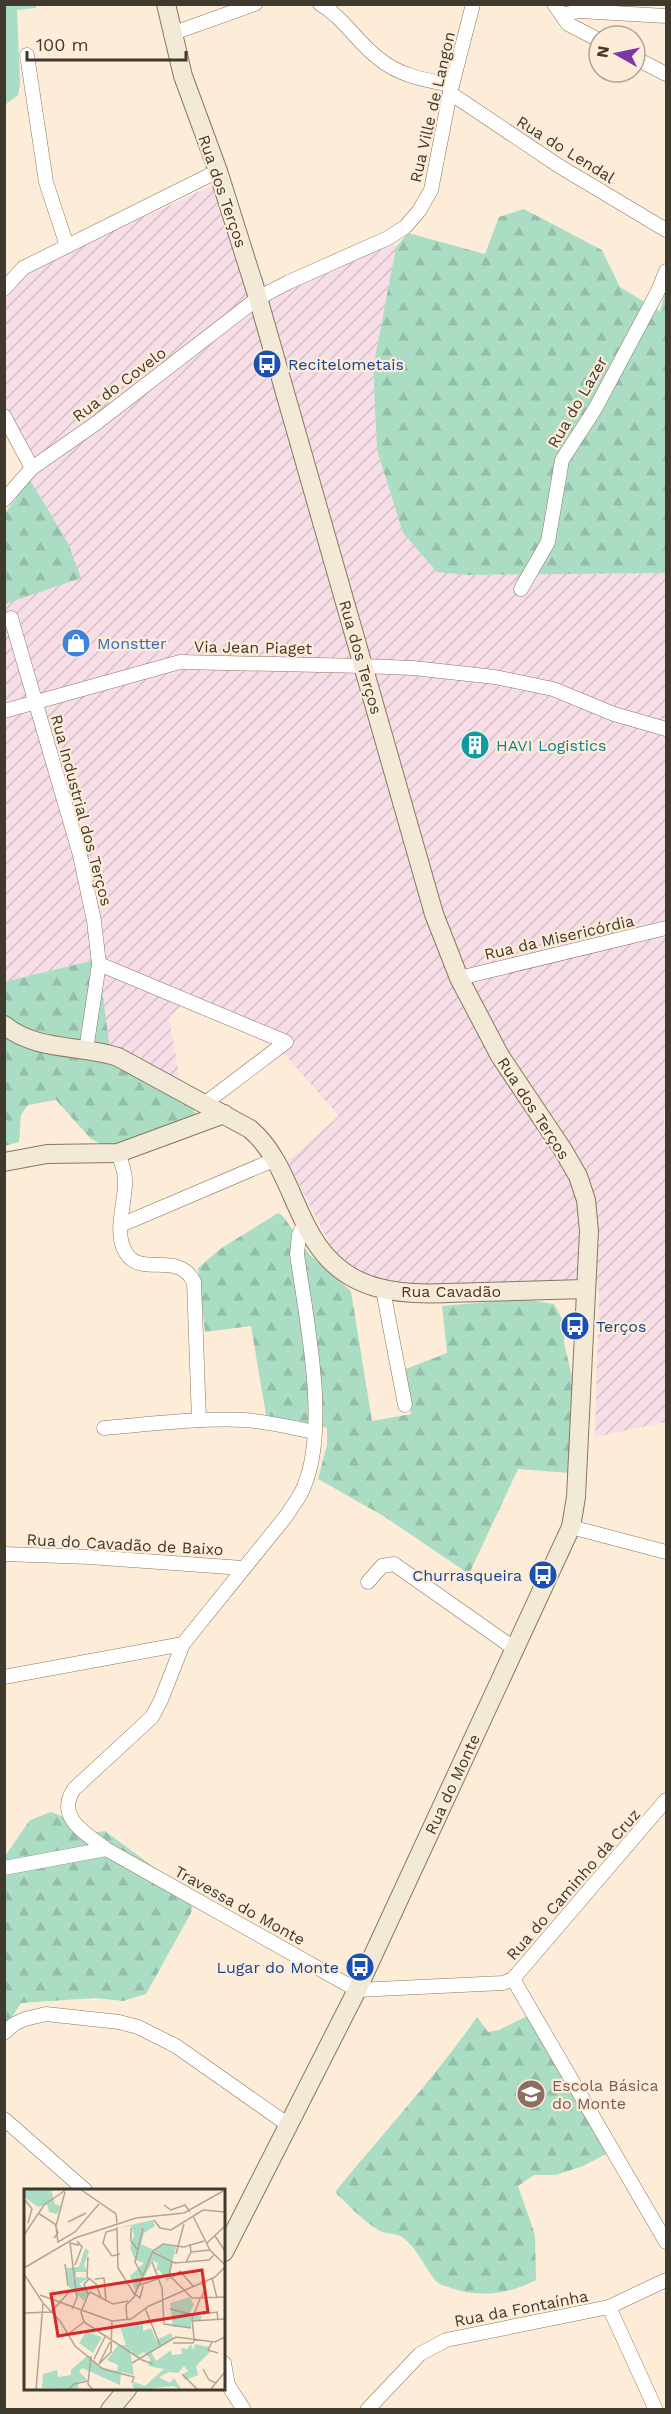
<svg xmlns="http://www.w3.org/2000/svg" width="671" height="2414" font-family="'Work Sans',sans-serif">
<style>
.industrial{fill:url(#industrial-furrows)}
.forest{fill:url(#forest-firs)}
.garden{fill:#abddc5}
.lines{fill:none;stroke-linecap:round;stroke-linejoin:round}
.street-casing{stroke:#88775f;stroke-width:15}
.secondary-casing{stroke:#88775f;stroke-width:20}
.street{stroke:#fff;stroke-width:14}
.secondary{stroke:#f2ead6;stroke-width:18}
.labels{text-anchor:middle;stroke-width:4.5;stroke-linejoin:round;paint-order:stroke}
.street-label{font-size:16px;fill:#40392e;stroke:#fdedd8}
.transit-label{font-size:16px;fill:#164399;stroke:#fdedd8;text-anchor:start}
.shop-label{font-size:16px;fill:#366cbe;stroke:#fdedd8;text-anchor:start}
.culture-label{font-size:16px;fill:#0d838f;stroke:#fdedd8;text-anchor:start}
.education-label{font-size:16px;fill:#785e54;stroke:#fdedd8;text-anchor:start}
.inset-road{fill:none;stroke:#b1a594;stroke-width:1.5}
.view{fill:#d62828;fill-opacity:0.15;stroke:#d62828;stroke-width:3}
.inset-edge{fill:none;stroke:#40392e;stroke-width:3}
</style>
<defs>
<pattern id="industrial-furrows" width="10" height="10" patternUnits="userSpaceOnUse" patternTransform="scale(1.5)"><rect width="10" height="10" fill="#f7dee6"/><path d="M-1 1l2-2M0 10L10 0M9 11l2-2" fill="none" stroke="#d5bfc6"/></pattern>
<pattern id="forest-firs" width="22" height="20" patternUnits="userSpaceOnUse" patternTransform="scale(1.5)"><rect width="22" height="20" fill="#abddc5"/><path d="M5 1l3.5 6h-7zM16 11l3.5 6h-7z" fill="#94beaa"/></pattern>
</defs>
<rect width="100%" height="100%" fill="#fdedd8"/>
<path class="industrial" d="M229,178L259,270L275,299L279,293L394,242L396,247L373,368L377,450L403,533L467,575L666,573V1088L664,1121L666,1133V1422L595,1437L599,1290L565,1295L564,1283L406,1284L382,1280L353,1266L340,1257L331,1246L287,1161L339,1116L286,1056L268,1043L181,1006L169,1017L181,1086L110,1050L97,959L5,982V604L16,599L30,480L5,429V280Z"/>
<g class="forest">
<path d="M524,209L602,250L620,287L660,311L666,290V573L467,575L437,572L403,533L377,450L373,368L396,247L408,233L485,254L499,217Z"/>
<path d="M30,480L68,543L81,578L5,604V513Z"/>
<path d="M98,959L110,1050L188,1101L198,1117L197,1132L175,1143L112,1150L90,1138L56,1100L28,1105L21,1115L19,1142L5,1146L4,982Z"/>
<path d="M278,1213L283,1216L310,1255L351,1291L372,1421L411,1414L403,1370L447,1353L442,1306L523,1299L554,1304L565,1324L564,1343L573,1381L570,1473L518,1469L469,1574L385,1517L318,1479L327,1445V1428L266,1415L251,1326L205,1332L198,1268L220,1249Z"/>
<path d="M51,1812L67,1818L83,1834L105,1831L194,1897L191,1913L146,1994L123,2001L95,1998L21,2003L8,2023L5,2033V1856L30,1820Z"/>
<path d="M529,2015L610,2152L583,2166L556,2175H534L518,2186L535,2235L536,2280C510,2294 479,2298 451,2288C446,2286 439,2285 435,2280C424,2267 417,2247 402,2237C396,2233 387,2234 380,2231C363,2221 349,2206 335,2192C382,2134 434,2079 477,2017L488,2032L499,2030Z"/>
</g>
<path class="garden" d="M5,4L35,5L36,8L17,10L20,84L18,95L5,105Z"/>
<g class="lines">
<g class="street-casing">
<g id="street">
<path d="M320,4C343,17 357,42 378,58C399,76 426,80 452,85"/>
<path d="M554,4L568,24L599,40"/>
<path d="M562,15L579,11L666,16"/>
<path d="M171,34L255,4"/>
<path d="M27,55L46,182L67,246"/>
<path d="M635,58L666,74"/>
<path d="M450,93L559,166L666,230"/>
<path d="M4,289L23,268L218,171"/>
<path d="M4,416L32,468"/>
<path d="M4,500L32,468L95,424L258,298L289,282L388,238L405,227L419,211L431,190L450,93L473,4"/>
<path d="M521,589L548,542L562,460L595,409L658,291L666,271"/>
<path d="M11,618L80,855L94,921L99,964L86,1050"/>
<path d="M4,711L180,662L363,666L413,668L495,677L553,689L614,714L666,729"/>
<path d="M99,964L286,1042L204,1104"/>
<path d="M459,978L666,928"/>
<path d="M118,1153C121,1161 125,1171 125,1180C126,1202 113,1233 126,1253C141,1278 178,1250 194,1282L199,1420"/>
<path d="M304,1224L299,1235L297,1254C306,1319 332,1436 300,1495C296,1502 291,1508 287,1515L183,1644L161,1700L152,1717L74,1789C55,1818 86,1833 106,1849L357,1990L503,1983L513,1979L666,1800"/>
<path d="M121,1225L276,1159"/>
<path d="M383,1290L405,1405"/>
<path d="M104,1428C151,1424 198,1418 245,1420C268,1422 291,1427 314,1432"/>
<path d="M571,1527L666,1552"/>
<path d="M4,1554L89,1557L243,1568"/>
<path d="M368,1582L382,1566L394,1564L515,1649"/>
<path d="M4,1677L183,1644"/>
<path d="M4,1868L106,1849"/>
<path d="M513,1979L666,2242"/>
<path d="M4,2033L14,2024L25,2019L46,2014L119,2022L138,2027L176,2046L287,2124"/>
<path d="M4,2119L85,2190"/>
<path d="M609,2307L656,2410"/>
<path d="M224,2363L228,2385L244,2410"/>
<path d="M367,2410L420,2354L446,2340L609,2307L666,2280"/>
</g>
</g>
<g class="secondary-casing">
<g id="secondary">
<path d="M166,4L183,76L218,171L258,298L434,914L459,978L500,1056L563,1150L578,1176L586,1200L589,1231L576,1497L571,1527L357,1990L224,2252"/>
<path d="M4,1025C37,1052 80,1044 118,1057L250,1129C283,1157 291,1202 313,1238C351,1302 416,1294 480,1292C515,1291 550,1290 585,1289"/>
<path d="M4,1162L47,1154L118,1153L224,1114"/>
<path d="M110,2410L128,2388"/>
</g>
</g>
<use href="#street" class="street"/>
<use href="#secondary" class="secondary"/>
</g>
<defs>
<g id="bus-disc" transform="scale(1.5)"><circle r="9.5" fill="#1a4fb4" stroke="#fdedd8"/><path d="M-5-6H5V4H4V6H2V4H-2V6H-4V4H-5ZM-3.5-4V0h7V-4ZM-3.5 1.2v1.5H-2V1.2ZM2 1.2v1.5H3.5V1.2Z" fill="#fff"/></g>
<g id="shop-disc" transform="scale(1.5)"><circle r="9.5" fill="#3f7fe0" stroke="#fdedd8"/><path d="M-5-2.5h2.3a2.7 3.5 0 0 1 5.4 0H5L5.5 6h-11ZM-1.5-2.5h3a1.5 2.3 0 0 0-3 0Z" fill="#fff"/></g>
<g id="building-disc" transform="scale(1.5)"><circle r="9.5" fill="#0f9aa8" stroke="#fdedd8"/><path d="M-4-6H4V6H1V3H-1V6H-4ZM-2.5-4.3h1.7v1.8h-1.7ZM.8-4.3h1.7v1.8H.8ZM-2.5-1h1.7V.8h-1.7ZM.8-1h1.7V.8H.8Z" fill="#fff"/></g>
<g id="school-disc" transform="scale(1.5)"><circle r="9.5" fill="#8d6e63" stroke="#fdedd8"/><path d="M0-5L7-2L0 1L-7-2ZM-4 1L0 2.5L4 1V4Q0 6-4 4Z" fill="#fff"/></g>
</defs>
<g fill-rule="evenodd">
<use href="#bus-disc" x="267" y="364"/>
<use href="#shop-disc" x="76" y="643"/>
<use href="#building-disc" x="475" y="745"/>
<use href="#bus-disc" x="575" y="1326"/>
<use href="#bus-disc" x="543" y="1575"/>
<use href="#bus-disc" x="360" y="1967"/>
<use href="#school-disc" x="531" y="2094"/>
</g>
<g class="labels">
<g class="street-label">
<text transform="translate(432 107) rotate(-77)" y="6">Rua Ville de Langon</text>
<text transform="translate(566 149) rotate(32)" y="6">Rua do Lendal</text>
<text transform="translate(223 191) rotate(71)" y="6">Rua dos Terços</text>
<text transform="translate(119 384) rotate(-37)" y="6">Rua do Covelo</text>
<text transform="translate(577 402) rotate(-60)" y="6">Rua do Lazer</text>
<text transform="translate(253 647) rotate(1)" y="6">Via Jean Piaget</text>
<text transform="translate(361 657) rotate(74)" y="6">Rua dos Terços</text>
<text transform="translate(82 810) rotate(75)" y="6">Rua Industrial dos Terços</text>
<text transform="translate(559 937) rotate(-13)" y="6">Rua da Misericórdia</text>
<text transform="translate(534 1108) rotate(57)" y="6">Rua dos Terços</text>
<text x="451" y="1297">Rua Cavadão</text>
<text transform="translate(125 1544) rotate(3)" y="6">Rua do Cavadão de Baixo</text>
<text transform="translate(452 1784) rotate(-65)" y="6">Rua do Monte</text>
<text transform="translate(573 1884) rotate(-49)" y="6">Rua do Caminho da Cruz</text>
<text transform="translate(240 1905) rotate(29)" y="6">Travessa do Monte</text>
<text transform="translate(521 2308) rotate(-11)" y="6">Rua da Fontaínha</text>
</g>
<g class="transit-label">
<text x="288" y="370">Recitelometais</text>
<text x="596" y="1332">Terços</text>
<text x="522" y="1581" text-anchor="end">Churrasqueira</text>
<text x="339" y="1973" text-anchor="end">Lugar do Monte</text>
</g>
<g class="shop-label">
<text x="97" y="649">Monstter</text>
</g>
<g class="culture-label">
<text x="496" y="751">HAVI Logistics</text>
</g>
<g class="education-label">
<text x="552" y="2091">Escola Básica<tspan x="552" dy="18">do Monte</tspan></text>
</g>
</g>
<g transform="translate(24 2189)">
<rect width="201" height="201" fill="#fdedd8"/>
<path d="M0,0H27L31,15L37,17L33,25L25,23L23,15L14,18L0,8ZM129,31L131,37L120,44L117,55L130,61L138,55L152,58L146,81L148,88L143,92L135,81L132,82L134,74L129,72L112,103L106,87L120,74L111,71L106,59L110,46L107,37L93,39ZM61,59L65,62L60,76L63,83H52V88L65,89L55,95L65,102L60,112L45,98L42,79L55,78ZM166,108L170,116L165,125L178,127L177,131L167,132V138H149L146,114ZM114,134H119V142L127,139L132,151L147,144L149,149L127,163L132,172L147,161L148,166L158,165L157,159L163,160L167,155L169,161L171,155L185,158L186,163L172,177L174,186L161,191L158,186L164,182L160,177L154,184L145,183L135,188L146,194L150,189L158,201L149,197L112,201L108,197L110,193L121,197L140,180L124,177L126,170L120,163L113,167L106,161L110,186L97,183L96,196L58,179L55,183L64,191L55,192L54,201L18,199L19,185L33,181L34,188L47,186V181L64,166L76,178L93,182L94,176L83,171L94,156H102L96,138Z" fill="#abddc5"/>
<path d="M62,143L78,148L69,164L55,154Z" fill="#abddc5"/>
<path class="inset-road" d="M56,0L92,25L93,34M1,11L8,20L4,34M140,16L147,21L161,16L166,23M14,24L31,35L34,44L30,49M169,27L186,61L201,76M130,31L136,39L147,41L179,21L201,23M44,33L62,24M32,37L41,3M32,38L34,53L51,43L75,15M93,38L94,79L111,106M107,39V52L113,60M93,40L82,43L79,54L88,67L96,65M0,46L20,16L43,0M191,47L201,62M183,54L201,37M128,63L151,74L185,71L191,65M167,63L186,61M152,65L160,35M64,68L63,88L72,95L77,109M128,73L138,99L140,135L167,139M148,73L145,86L168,109L201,108M162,73L167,63L166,55M41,75L44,97M51,76L58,58L53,52M0,79L51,49L112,29L160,24L201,1M0,85L19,114L12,201M118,86L111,73L119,39M149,88L156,82L169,97M188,89L193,109M71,90L80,89L82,112M113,97L139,88M111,105L116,109L119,97M16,106L88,132L107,130L125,117L191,88L201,78M64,106L57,123L60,133L118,171L129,175M64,106L66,103L89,115L104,112M64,106L60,95L65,90M177,110L181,100L177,92M19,114L36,132L51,157L79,180L110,188L108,194M121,119L136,156M48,120L53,109L46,54L54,56L55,53M146,120L170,126M0,124L27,123L46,102M179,125L193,123L194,131M103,130L102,116L110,108L129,62L139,55L160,58L180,52M168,132L201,130M43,146L60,133M170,149L168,130L176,110M188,153L184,161L194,164M149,154H169L171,149M67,167L64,195L69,201M70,170L82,146M108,174L152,148L191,153L201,148M75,175L87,163L88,132M75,175L86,153M179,180L185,191L192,194M158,185L174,201M44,201L50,195L64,192M186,201L201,183"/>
<path class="view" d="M178,81L184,123L34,147L27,105Z"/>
<rect width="201" height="201" class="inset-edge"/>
</g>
<rect width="671" height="2414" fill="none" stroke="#40392e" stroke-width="12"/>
<g transform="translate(617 54) rotate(279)"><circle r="28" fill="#fdedd8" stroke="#b1a594" stroke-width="1.5"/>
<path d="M0-4.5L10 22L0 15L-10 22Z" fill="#7e35a8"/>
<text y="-9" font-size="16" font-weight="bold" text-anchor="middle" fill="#40392e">N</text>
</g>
<path d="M27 51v9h159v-9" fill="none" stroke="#40392e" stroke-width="3"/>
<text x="36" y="51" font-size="18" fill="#40392e" stroke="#fdedd8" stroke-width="4.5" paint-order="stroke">100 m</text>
</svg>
